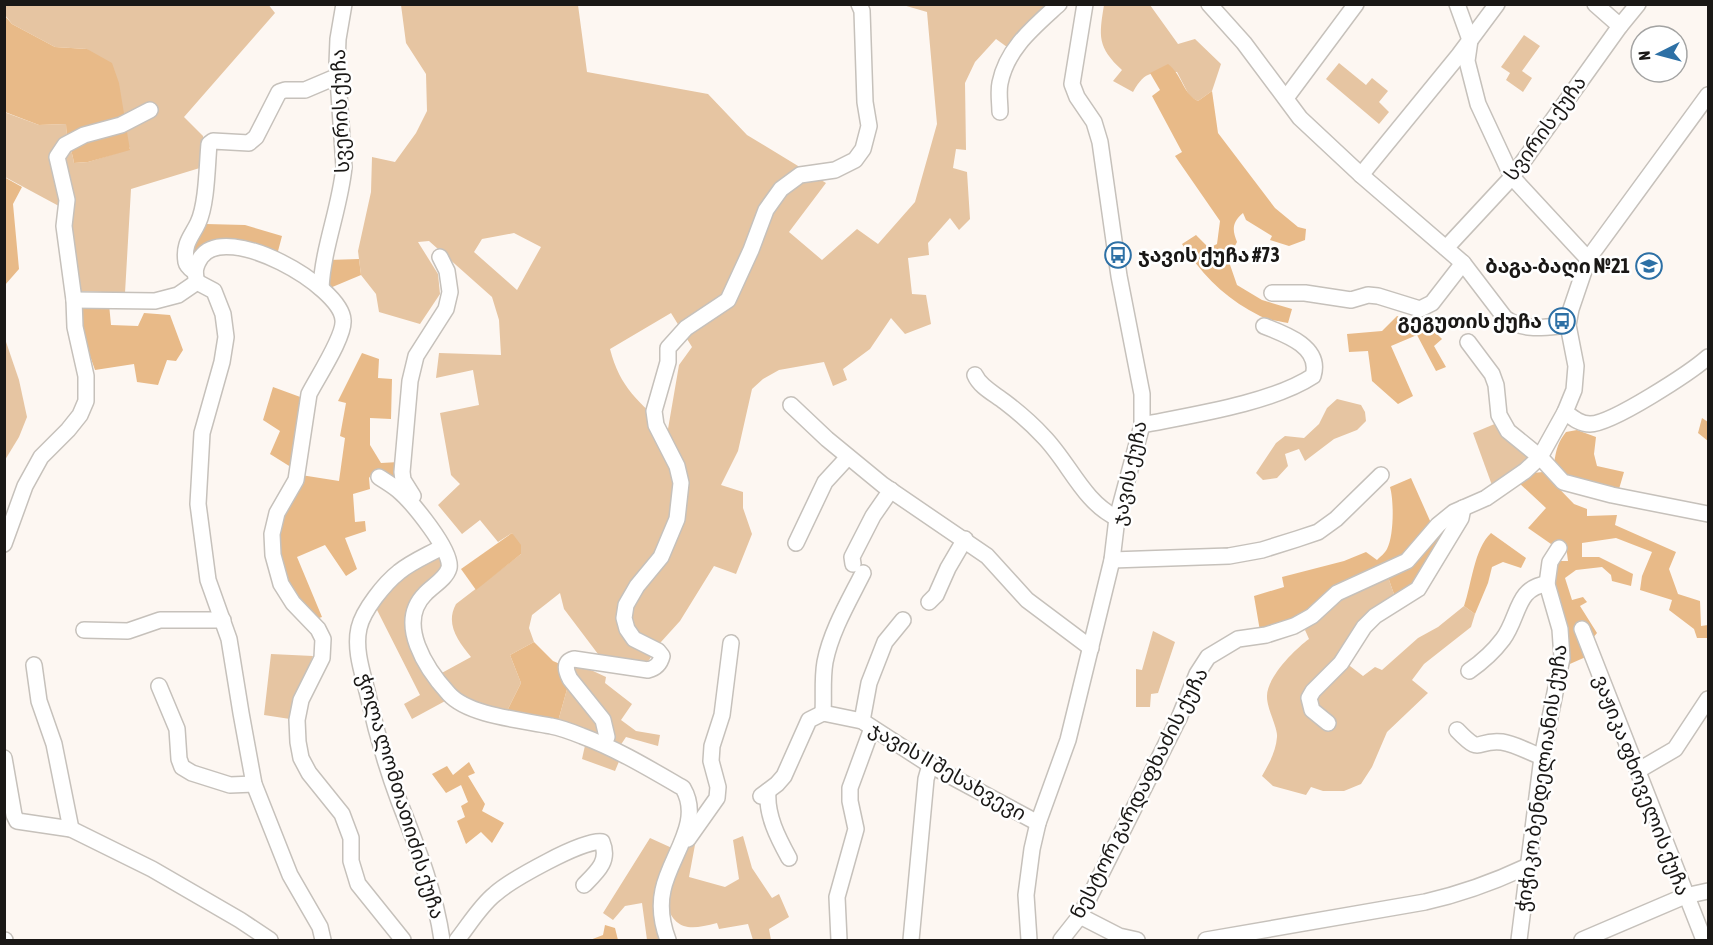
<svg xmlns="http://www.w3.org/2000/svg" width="1713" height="945" font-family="'Asap Condensed','Noto Sans Georgian',sans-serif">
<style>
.green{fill:#e6c5a2;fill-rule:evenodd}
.forest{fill:#e8ba88}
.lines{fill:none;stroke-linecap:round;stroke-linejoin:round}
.minor-casing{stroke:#c6c1bb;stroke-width:18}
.minor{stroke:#fff;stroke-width:15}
.labels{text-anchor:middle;stroke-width:5;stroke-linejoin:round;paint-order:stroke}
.street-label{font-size:20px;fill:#1a1816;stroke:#fff}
.poi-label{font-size:20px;font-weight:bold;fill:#1a1816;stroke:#fff;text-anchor:end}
</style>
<rect width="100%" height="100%" fill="#fdf7f2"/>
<g class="green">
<path d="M268,4L275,13L184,117L203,136V167L131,189L125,293L80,291L70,212L5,177L4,112L39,125L66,124C66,138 72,149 74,163L88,162L130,149L87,49L55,47L12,24L5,15V5Z"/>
<path d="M401,5H578L587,72L708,94L747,135L826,183L789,232L822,260L857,229L878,244L915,202L937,124L927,12L903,5H1050L1007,47L996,39L975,62L965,83L966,150L956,149L953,168L967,172L970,219L959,230L950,218L928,243L929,255L908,258L912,294L926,295L931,324L905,334L891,318L870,349L843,369L847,380L833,386L824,362L779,370L763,379L752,389L738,451L721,485L743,492V508L752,534L736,574L714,566L680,621L651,653V657L646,665L601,658L564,609L560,593L532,615L529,628L534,642L510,655L521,683L505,715L466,702L438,675L471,657C458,641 445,624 456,604L521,554L512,533L498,542L480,520L462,534L438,505L460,484L451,475L440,413L479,405L473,370L436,378L439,353L501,355L499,320L492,297L429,241L418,242L438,274L440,294L420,324L379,312L376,294L361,275L358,251L371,192L372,157L395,162L416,133L427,111L426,74L406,43ZM514,233L541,247L517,290L474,252L482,239ZM671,313L692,347L679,365L668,429C639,402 620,388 610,349Z"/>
<path d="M1104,5H1150L1178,44L1195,39L1221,64L1212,91L1198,101L1190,97L1177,72C1153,73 1146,69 1133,92L1113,81L1122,70C1097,47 1099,36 1104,5Z"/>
<path d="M1524,35L1540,46L1522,71L1532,78L1523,92L1506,80L1510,73L1501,67Z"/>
<path d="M1339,63L1366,85L1372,78L1388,91L1379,102L1389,112L1379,124L1326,79Z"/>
<path d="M4,336L19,380L27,417L19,437L5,460Z"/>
<path d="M1337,399L1361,405L1365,412L1366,421L1357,430L1334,439L1305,461L1299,449L1285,454L1288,466L1277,478L1263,480L1256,473L1276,443L1285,436L1304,438L1319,424L1327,408Z"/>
<path d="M1497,423L1531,456L1517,471L1493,488L1473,433Z"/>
<path d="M441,557L447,565L419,594L407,611V627L447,700L412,719L404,704L420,695L375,606L382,595L427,558Z"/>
<path d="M1388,577L1395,597L1346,663L1363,676L1375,667L1382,670L1418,638L1438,627L1464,606L1475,614L1471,627L1424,664L1412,680L1428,693L1387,732L1372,767L1361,784L1344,791H1323L1311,787L1306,795L1273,786L1262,776C1269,764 1276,751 1277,737C1278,728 1267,709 1267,697C1266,678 1295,649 1309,639L1305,630L1333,605L1358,590Z"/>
<path d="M1153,631L1175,642L1158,693L1151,694L1150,707H1136V669L1142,670Z"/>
<path d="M271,654L313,656L293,705L290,719L264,715Z"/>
<path d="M578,664L606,677L605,683L632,704L621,720L636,731L660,735L658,746L626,737L618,749L572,673L574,666Z"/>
<path d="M569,682L600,721L601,738L557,725Z"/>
<path d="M586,741L620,759L615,771L582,759Z"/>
<path d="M697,834L689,877L725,887L739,879L733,840L743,836L752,868L772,898L779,894L789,917L769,929L771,940H753L748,924L719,929L717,923C690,930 675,932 665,901L682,852Z"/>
<path d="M650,838L672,848C664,878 648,911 662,940H647L642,903L625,906L613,920L603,913Z"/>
</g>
<g class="forest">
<path d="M4,15L12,24L55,47L87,49L112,63L119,83L130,150L88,162L74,163C72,149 66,138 66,124L39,125L5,112Z"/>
<path d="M1168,64C1183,76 1183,94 1198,101L1212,91L1218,133L1275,208L1298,227L1306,229L1305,240L1289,246L1270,240L1272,236L1246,220L1243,213C1232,222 1232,230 1237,242L1228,259L1237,285L1262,300L1292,309L1288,323C1279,321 1268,320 1260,316C1226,299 1203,276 1182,244L1196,235L1209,248L1217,244L1220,221L1175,156L1182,152L1152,96L1160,90L1150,73Z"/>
<path d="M4,177L22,187L13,204L19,269L5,285Z"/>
<path d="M206,224L245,225L282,236L277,255L241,242L192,265L195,234Z"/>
<path d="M359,259L361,275L330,288L327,280L328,260Z"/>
<path d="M86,304H109L111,325L138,326L144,313L170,315L183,350L176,361L167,360L158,385L137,382L134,364L95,370L77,319L79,309Z"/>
<path d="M1397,316L1416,321L1417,324L1424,321L1442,339L1434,346L1446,367L1436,371L1417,335L1391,346L1413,396L1398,404L1372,381L1368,351L1349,352L1347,334L1382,331Z"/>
<path d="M362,353L379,359L378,378L392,379L391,419L370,418V445L381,463L399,462L412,502L382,470L373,472L369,478L370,489L353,494L355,522L365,521L366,531L345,538L357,569L346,576L325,545L297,557L322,617L316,619L285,584L280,562L279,522L301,475L339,481L345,438L340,436L346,403L338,401Z"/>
<path d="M273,387L303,398L294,469L270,454L280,431L263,420Z"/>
<path d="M1702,418L1708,422V441L1698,433Z"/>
<path d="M1577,430L1596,437L1594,454L1597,466L1624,472L1619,489L1565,478L1554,464C1556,450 1558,442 1566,432Z"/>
<path d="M1543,472L1574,504L1587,509V516L1617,515L1615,525L1676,552L1669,569L1678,594L1700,601L1701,626L1708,625V638H1697L1694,629L1669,610L1672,600L1640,590L1642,576L1652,552L1616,538L1582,543V557H1599L1633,574L1631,586L1612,581L1611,575L1602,567L1576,570L1565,578L1572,600L1583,597L1587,602L1580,606L1597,633L1592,639L1588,656L1563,667L1553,584L1558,561H1568L1566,546L1559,542L1551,544L1528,528L1546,508L1518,482L1533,473Z"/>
<path d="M1411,478L1431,523L1402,560L1300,618L1260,631L1254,596L1284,587L1282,577L1344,561L1366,552L1377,560C1380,557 1385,553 1387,549C1394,536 1394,501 1390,487Z"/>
<path d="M1453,521L1415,585L1395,597L1388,577Z"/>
<path d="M512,533L521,545V554L476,590L461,569Z"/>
<path d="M1491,533L1526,558L1521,568L1503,562L1492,567L1488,583L1475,614L1464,606C1472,583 1474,549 1491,533Z"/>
<path d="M534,642L553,661L560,664L569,682L557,725L505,715L521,683L510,655Z"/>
<path d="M469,762L475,773L468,776L485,804L482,811L504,823L492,843L481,832L466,844L457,821L465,817L461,806L468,802L461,785L446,793L432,774L447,766L453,775Z"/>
<path d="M605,925L615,928L618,940H590L603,935Z"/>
</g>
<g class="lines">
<g class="minor-casing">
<g id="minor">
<path d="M1209,4L1244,43L1300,118L1361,175L1463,263L1505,318C1524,332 1546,327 1568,325"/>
<path d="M1457,4L1470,40L1467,61L1478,104L1512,177L1588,259"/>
<path d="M1595,4L1620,26"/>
<path d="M1286,98L1356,4"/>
<path d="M1000,112C1000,103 998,92 1000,83C1007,48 1034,27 1059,4"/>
<path d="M1361,175L1459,55L1497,4"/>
<path d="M1446,248L1512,177L1620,26L1638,4"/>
<path d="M195,272C191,269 187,267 186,262C183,243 192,236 198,223C207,204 207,165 209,144L213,141L249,143L256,137L279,92L285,90H305L338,76"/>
<path d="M197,282C194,272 195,266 201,257C227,221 341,286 343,320C345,336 317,378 309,394L296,480L277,513L272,534L273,555L281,584L293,603L318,629L323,639L322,658L301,700L297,720L298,742L301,758L309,773L342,814L351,838V861L358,884L403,940"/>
<path d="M197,282L214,291L223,314L226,337L222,362L202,433L198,504L208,580L229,639L241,713L254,784L290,875L320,927L323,940"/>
<path d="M321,288C323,247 340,208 344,167L337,64L338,39L344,4"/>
<path d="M1272,293H1305L1351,300L1368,295L1378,296L1420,309L1432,303L1463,263"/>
<path d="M74,300L155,301L178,295L197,282"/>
<path d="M1468,342L1492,374L1496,385L1499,415L1508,431L1540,457L1563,482L1612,495L1708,514"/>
<path d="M975,375C980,387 995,394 1005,402C1018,412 1032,424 1043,436C1069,462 1083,502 1117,518"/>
<path d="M791,405L827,439L883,485L987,556L1027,600L1091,648"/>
<path d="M1565,412C1573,418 1580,424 1590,424C1612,424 1691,372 1708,357"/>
<path d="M1142,425C1192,415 1272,403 1313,376C1322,347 1285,334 1264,326"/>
<path d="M379,477C385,481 392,485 398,490C411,501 453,551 449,568C446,579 432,586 425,594C396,623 426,669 449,694C469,716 523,720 551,726C562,728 572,732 582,736C617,749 650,769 683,788C703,822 670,856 663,890C659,908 662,924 668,940"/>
<path d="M413,496L403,480L402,472L410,381L416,356L446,309L450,292L447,271L440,257"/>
<path d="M796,543L825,482L848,457"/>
<path d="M4,544L25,486L41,457L68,430L80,415L86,401V376L75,327L74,300L64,226L67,200L57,157L65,145L84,135L121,125L150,110"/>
<path d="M1112,560L1229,556L1262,550L1297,539L1318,532L1336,519L1381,475"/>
<path d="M853,564L852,557L873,516L891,490"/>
<path d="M929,602L936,595L948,568L965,539"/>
<path d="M1582,629L1704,940"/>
<path d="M84,630L128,631L160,620H223"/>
<path d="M34,665L39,701L54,744L71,829"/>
<path d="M1469,671C1482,662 1494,651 1503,639C1519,618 1516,587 1547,584"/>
<path d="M159,686L177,729L179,759L182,767L192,773L230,785L254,784"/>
<path d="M823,713C824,696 822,679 825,662C831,631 849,601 863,573"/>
<path d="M862,721L869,683L885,642L903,620"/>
<path d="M1328,723L1312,710L1309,698L1313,691L1341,663L1364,627L1375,616L1418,589L1461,518L1463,508"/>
<path d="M1457,730C1483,757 1474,739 1502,742C1515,744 1529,752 1542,757"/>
<path d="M603,744L607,737L603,720L570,679C566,671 563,662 574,659L648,670C656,668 660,664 662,656L658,651L634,639L627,629L624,618L626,605L637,586L661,557L677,519L681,483L677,466L656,425L654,411L668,362V348L686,328L728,300L751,250L766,210L781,189L800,175L835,170L855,160L863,149L869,126L865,102L862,11L859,4"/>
<path d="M4,758L14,815L17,821L71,829L152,869L240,920L270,940"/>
<path d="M1639,770L1675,749L1708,699"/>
<path d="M768,791C766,815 778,838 789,858"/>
<path d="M761,796L777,784L784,776L809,720L823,713L862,721L930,765L1038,823"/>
<path d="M688,839L717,798L718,787L711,761L712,746L722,715L731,643"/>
<path d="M1080,916L1119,936L1137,940"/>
<path d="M4,940H5"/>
<path d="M442,940C435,891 417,847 399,801C386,766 376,731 368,695C363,674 354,650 359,628C363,610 385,583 399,572C411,562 428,555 442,547"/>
<path d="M457,940C469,925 480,906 495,894C511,880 583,839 602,842C610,861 597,872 584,885"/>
<path d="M839,940L837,897L856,829L850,801V788L872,728"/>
<path d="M911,940L926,779L930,765"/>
<path d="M1029,940L1026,895L1032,849L1038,823L1068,740L1112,560L1117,518L1142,425V394L1119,276L1100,142L1094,122L1077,97L1072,84L1085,4"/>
<path d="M1061,940L1080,916L1179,718L1197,674L1208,657L1238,639L1266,635L1294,626L1312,616L1337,593L1407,561L1438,525L1454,512L1486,498L1525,471L1540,457L1565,412L1574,390L1576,366L1568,325L1571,309L1588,259L1708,95"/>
<path d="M1206,940L1425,902C1461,894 1494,882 1528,866"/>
<path d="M1519,940L1542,757L1562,658L1560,629L1547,584L1550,562L1559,548"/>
<path d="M1582,940L1685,896L1708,891"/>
</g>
</g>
<use href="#minor" class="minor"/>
</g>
<defs>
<g id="bus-ring" transform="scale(1.35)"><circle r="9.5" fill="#fff" stroke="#2d70a5" stroke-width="1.5"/><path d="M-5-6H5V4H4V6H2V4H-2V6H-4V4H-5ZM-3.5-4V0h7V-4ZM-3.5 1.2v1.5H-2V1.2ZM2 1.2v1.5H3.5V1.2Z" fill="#2d70a5"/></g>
<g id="school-ring" transform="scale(1.35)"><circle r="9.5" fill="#fff" stroke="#2d70a5" stroke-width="1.5"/><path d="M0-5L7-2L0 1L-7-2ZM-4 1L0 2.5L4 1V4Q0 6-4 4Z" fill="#2d70a5"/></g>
</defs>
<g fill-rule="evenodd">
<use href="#bus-ring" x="1118" y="255"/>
<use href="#school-ring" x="1649" y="266"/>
<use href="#bus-ring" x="1562" y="321"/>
</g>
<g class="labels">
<g class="street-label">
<text transform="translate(340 111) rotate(-92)" y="7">სვერის ქუჩა</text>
<text transform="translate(1545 128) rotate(-54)" y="7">სვირის ქუჩა</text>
<text transform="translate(1129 473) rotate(-78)" y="7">ჯავის ქუჩა</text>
<text transform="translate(948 771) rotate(30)" y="7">ჯავის II შესახვევი</text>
<text transform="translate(1541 778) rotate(-82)" y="7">ჭიჭიკო ბენდელიანის ქუჩა</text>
<text transform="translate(1642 785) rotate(69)" y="7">ვაჟიკა ფხოველის ქუჩა</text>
<text transform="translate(1139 793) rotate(-63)" y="7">ნესტორ გარდაფხაძის ქუჩა</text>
<text transform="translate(401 796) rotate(73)" y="7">ჭოლა ლომთათიძის ქუჩა</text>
</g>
<g class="poi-label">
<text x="1138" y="262" text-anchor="start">ჯავის ქუჩა #73</text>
<text x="1630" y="273">ბაგა-ბაღი №21</text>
<text x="1542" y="328">გეგუთის ქუჩა</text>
</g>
</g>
<rect width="1713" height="945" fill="none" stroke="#1a1816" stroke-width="12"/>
<g transform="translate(1659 54) rotate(264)"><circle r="28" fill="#ffffff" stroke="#a3a3a2" stroke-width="1.5"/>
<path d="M0-4.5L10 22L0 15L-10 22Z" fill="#2d70a5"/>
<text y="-9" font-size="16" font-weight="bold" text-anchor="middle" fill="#1a1816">N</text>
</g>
</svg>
